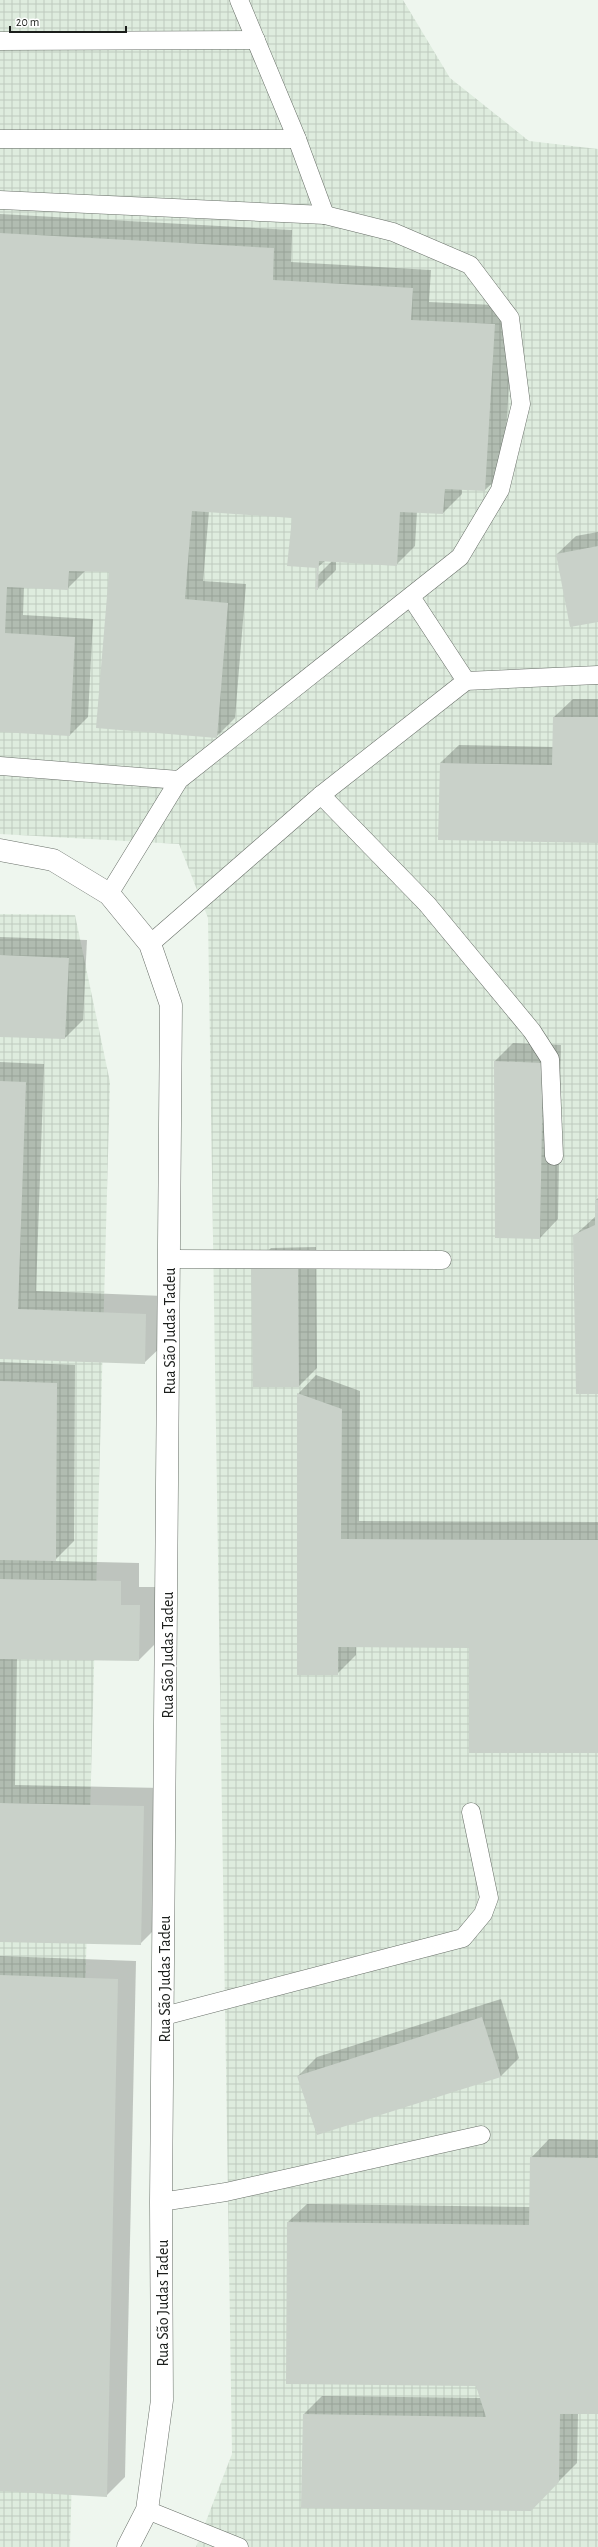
<svg xmlns="http://www.w3.org/2000/svg" width="598" height="2547" font-family="'Alegreya Sans',sans-serif">
<style>
.industrial{fill:url(#industrial-grid)}
.shadow{fill:#0003}
.building{fill:#c9d1c9}
.lines{fill:none;stroke-linecap:round;stroke-linejoin:round}
.lane-casing{stroke:#686f68;stroke-width:19}
.street-casing{stroke:#686f68;stroke-width:23}
.lane{stroke:#fff;stroke-width:18}
.street{stroke:#fff;stroke-width:22}
.labels{text-anchor:middle;stroke-width:3.5;stroke-linejoin:round;paint-order:stroke}
.street-label{font-size:16px;fill:#1b1e1b;stroke:#fff}
</style>
<defs>
<pattern id="industrial-grid" width="8" height="8" patternUnits="userSpaceOnUse"><rect width="8" height="8" fill="#deecde"/><path d="M0 4h8M4 0v8" fill="none" stroke="#becabe"/></pattern>
</defs>
<rect width="100%" height="100%" fill="#eef6ee"/>
<g class="industrial">
<path d="M0,0H403L450,78L529,141L598,149V2547H196L232,2454L208,918L179,844L0,834Z"/>
<path d="M0,914L75,915L110,1082L70,2547H0Z"/>
</g>
<g class="shadow">
<path d="M0,214L292,230L291,262L431,270L429,302L513,306L504,472L485,490L462,489V494L443,513L417,511L415,546L397,564L336,561V570L317,589L318,575L332,561L326,560L318,567L293,517L209,511L203,581L246,584L235,718L216,737L110,571L86,570L67,589L24,587L23,615L93,619L88,717L70,735L0,731Z"/>
<path d="M598,532V621L557,554L576,536Z"/>
<path d="M573,699H598V842L440,763L459,745L554,747V717Z"/>
<path d="M0,937L87,940L83,1020L65,1038L0,1036Z"/>
<path d="M513,1043L561,1045L558,1219L540,1238L496,1237L495,1061Z"/>
<path d="M0,1062L44,1064L36,1291L164,1296L163,1345L144,1363L0,1358Z"/>
<path d="M598,1198V1393L574,1236L596,1216V1200Z"/>
<path d="M316,1247L317,1368L299,1386L252,1266L271,1248Z"/>
<path d="M0,1362L75,1365L74,1541L54,1561L139,1563V1587H158L157,1642L139,1660L17,1658L15,1785L162,1788L159,1925L140,1944L0,1941Z"/>
<path d="M316,1375L360,1391L359,1521L598,1522V1752L470,1647L356,1646V1655L337,1674L298,1394Z"/>
<path d="M0,1956L136,1961L125,2477L106,2496L0,2490Z"/>
<path d="M501,1999L519,2058L501,2076L317,2134L298,2076L317,2057Z"/>
<path d="M549,2139L598,2140V2413H578L577,2463L549,2491L304,2414L322,2396L481,2398L476,2385L288,2222L307,2204L530,2207L531,2158Z"/>
</g>
<g class="building">
<path d="M0,233L274,248L273,280L413,288L411,320L495,324L485,491L445,489L443,514L400,512L397,566L319,561L318,590L315,589L317,568L287,566L292,518L192,511L185,599L228,603L217,738L96,728L109,572L69,571L68,590L7,587L5,633L75,637L70,736L0,732Z"/>
<path d="M598,546V622L570,627L556,554Z"/>
<path d="M553,717H598V843L438,840L440,763L552,765Z"/>
<path d="M0,955L69,958L65,1039L0,1037Z"/>
<path d="M494,1061L543,1063L540,1239L495,1238Z"/>
<path d="M0,1081L26,1082L18,1309L146,1314L145,1364L0,1359Z"/>
<path d="M595,1200H598V1394H576L573,1235L595,1225Z"/>
<path d="M298,1265L299,1387H253L251,1266Z"/>
<path d="M0,1381L57,1383L56,1561L0,1560Z"/>
<path d="M297,1393L342,1409L341,1539L598,1540V1753H469V1648L338,1647V1675H297Z"/>
<path d="M0,1579L121,1581V1605H140L139,1661L0,1659Z"/>
<path d="M0,1803L144,1806L141,1945L0,1942Z"/>
<path d="M0,1975L118,1979L107,2497L0,2491Z"/>
<path d="M482,2017L501,2077L317,2135L297,2076Z"/>
<path d="M530,2157L598,2158V2414H560L559,2482L531,2511L301,2508L303,2414L486,2417L476,2386L286,2384L287,2222L529,2225Z"/>
</g>
<g class="lines">
<g class="lane-casing">
<g id="lane">
<path d="M239,0L297,139L325,215"/>
<path d="M0,41L256,40"/>
<path d="M0,139H297"/>
<path d="M0,200L325,215L393,232L470,265L510,318L521,404L500,490L460,557L179,780L109,894"/>
<path d="M466,681L598,675"/>
<path d="M0,766L179,780"/>
<path d="M321,795L427,904L532,1031L550,1059L554,1156"/>
<path d="M150,944L321,795L466,681L411,597"/>
<path d="M169,1259L442,1260"/>
<path d="M164,2016L463,1938L483,1914L489,1898L471,1812"/>
<path d="M161,2202L226,2192L481,2135"/>
<path d="M147,2510L239,2547"/>
</g>
</g>
<g class="street-casing">
<path id="street" d="M0,850L53,860L109,894L150,944L171,1005L161,2202L162,2400L147,2510L128,2547"/>
</g>
<use href="#lane" class="lane"/>
<use href="#street" class="street"/>
</g>
<g class="labels">
<g class="street-label">
<text transform="translate(169 1331) rotate(-90)" y="6">Rua São Judas Tadeu</text>
<text transform="translate(167 1655) rotate(-90)" y="6">Rua São Judas Tadeu</text>
<text transform="translate(164 1979) rotate(-90)" y="6">Rua São Judas Tadeu</text>
<text transform="translate(162 2303) rotate(-90)" y="6">Rua São Judas Tadeu</text>
</g>
</g>
<path d="M10 26v6h116v-6" fill="none" stroke="#1b1e1b" stroke-width="2"/>
<text x="16" y="26" font-size="12" fill="#1b1e1b" stroke="#ffffff" stroke-width="3" paint-order="stroke">20 m</text>
</svg>
